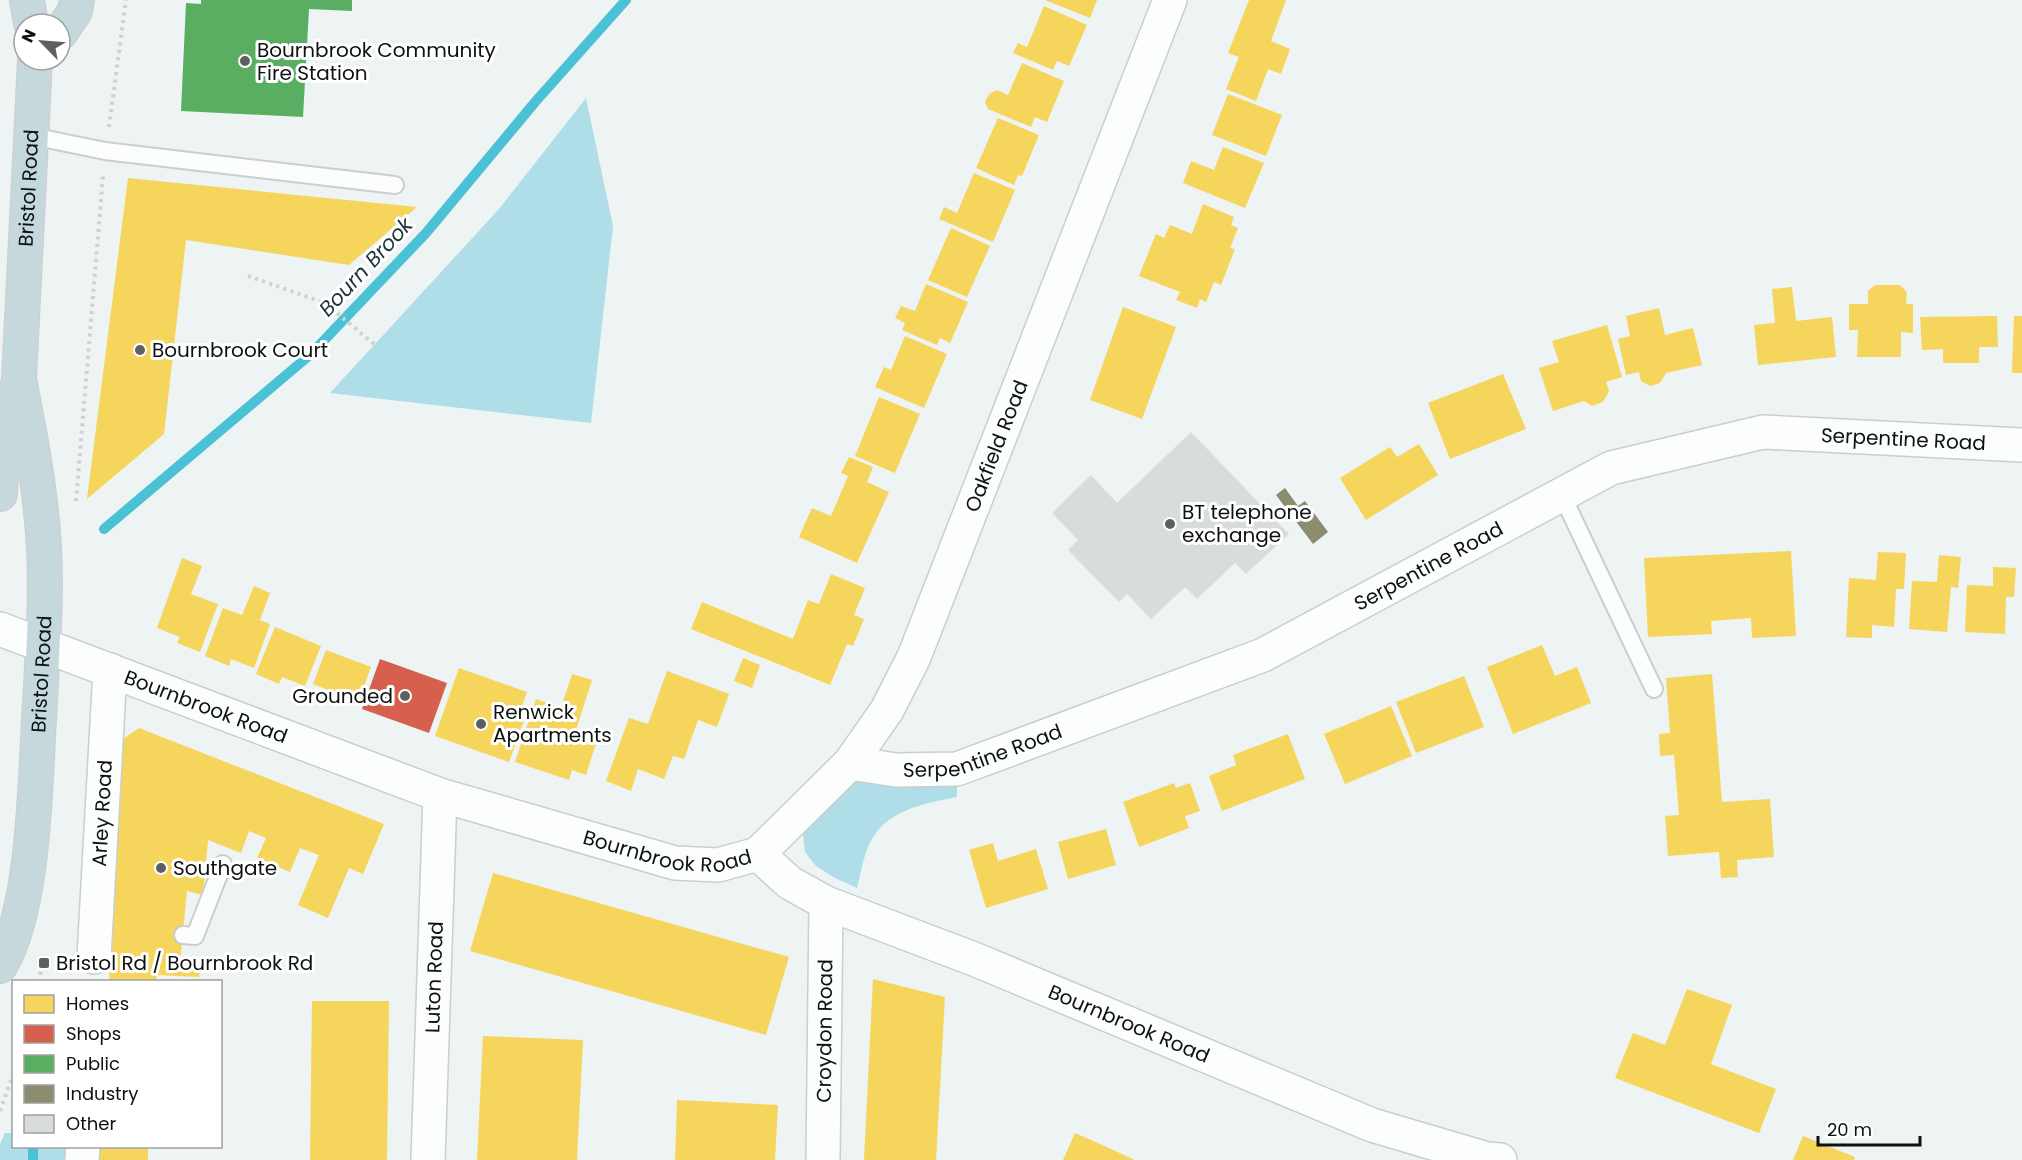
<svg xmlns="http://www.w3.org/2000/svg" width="2022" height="1160" font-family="Poppins,sans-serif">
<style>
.green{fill:#b0dee8}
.homes{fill:#f6d55c}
.shops{fill:#d6604d}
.public{fill:#5aae61}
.industry{fill:#8c8c6e}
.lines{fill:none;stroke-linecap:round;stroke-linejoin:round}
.stream{stroke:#4ac1d4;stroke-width:10}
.building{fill:#d8dcdd}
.lane-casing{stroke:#cacece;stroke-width:20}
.street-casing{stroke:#cacece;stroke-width:36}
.secondary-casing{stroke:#cacece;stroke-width:36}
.highway-casing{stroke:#cdd0d0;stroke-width:36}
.path{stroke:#cfd0d0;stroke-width:4;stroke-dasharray:3 4.5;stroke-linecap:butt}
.lane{stroke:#fcfdfd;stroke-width:16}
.street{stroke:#fcfdfd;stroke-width:33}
.secondary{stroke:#fcfdfd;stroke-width:33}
.highway{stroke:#c5d9dc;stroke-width:33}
.poi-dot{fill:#5c6060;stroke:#fff;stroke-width:2}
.labels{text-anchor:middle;stroke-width:6;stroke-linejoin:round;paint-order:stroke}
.poi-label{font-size:20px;fill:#0e1111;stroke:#fff;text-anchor:start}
.street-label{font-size:20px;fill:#0e1111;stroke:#fff}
.water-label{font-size:21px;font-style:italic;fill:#1c3338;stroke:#fff}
</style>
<rect width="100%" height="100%" fill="#eef3f4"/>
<g class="green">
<path d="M586,98L613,226L591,423L330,393L499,209Z"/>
<path d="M957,774V797C927,803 889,809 872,839C864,852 861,872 857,888L835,878L816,866L805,852L803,834L830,792L847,779Z"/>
<path d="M5,1133H13L14,1146L67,1147L66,1160H0V1144Z"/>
</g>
<g class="homes">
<path d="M1045,0H1097L1090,18Z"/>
<path d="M1249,0H1286L1271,41L1290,49L1281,74L1268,69L1256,101L1226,89L1239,57L1228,53Z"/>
<path d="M1044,6L1087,25L1069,66L1057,61L1053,70L1013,53L1018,43L1027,47Z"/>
<path d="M1022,63L1064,81L1047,122L1035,117L1031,127L988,109L985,102L989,94L997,90L1008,95Z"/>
<path d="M1228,94L1282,115L1266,156L1212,135Z"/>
<path d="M998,118L1039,135L1022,176L1018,175L1014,185L976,168Z"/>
<path d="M1223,147L1264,163L1245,208L1183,183L1191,161L1214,170Z"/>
<path d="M974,173L1015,190L993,242L939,219L944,207L957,213Z"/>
<path d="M128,178L417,207L349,265L186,240L164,434L87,499Z"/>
<path d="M1203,204L1234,217L1231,225L1238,228L1230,248L1235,249L1221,285L1214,282L1206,302L1200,299L1197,308L1176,300L1180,292L1139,276L1156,234L1164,238L1170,225L1192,234Z"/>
<path d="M951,228L990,246L967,297L928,280Z"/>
<path d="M926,284L968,302L950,343L940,338L937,345L902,330L905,323L895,318L901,306L915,311Z"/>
<path d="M1875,285H1900L1907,292L1906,304H1913V333L1901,332V357H1857L1858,330H1849V304H1868V291Z"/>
<path d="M1792,287L1796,321L1832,317L1836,357L1758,365L1754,325L1775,323L1772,289Z"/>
<path d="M1123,307L1176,327L1142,419L1090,400Z"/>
<path d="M1659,308L1665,335L1693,328L1702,365L1666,373L1660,383L1650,386L1641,381L1639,372L1626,375L1618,339L1630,336L1626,316Z"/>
<path d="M1997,316L1998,347H1979V363H1943V349L1922,350L1920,317Z"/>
<path d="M2014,316H2022V373H2012Z"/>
<path d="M1607,325L1622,377L1606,382L1609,391L1603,402L1592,406L1584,401L1553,411L1539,368L1559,362L1552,341Z"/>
<path d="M905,336L947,354L924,408L875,387L884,367L891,370Z"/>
<path d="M1503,374L1526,429L1450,459L1428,403Z"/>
<path d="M879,397L920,414L895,473L855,456Z"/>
<path d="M1419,444L1438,475L1366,520L1340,478L1390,447L1397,457Z"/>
<path d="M849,457L873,467L867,482L889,492L857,563L799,537L812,508L831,516L848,476L841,473Z"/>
<path d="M1791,551L1796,636L1752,638L1751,618L1711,621L1712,634L1648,637L1644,558Z"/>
<path d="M1878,552L1906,553L1904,589H1896L1894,627L1872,625V638L1846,637L1849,578L1876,580Z"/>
<path d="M1939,555L1961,557L1958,588L1951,587L1947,632L1909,629L1912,581L1937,582Z"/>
<path d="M182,558L202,566L191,594L218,604L200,652L177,643L180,637L157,628Z"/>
<path d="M1993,567L2016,568L2014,597H2006L2005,634L1965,632L1967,585L1993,586Z"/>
<path d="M831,574L865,588L854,615L864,619L853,646L847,644L830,685L691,629L702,602L793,639L808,600L819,604Z"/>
<path d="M254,586L270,593L260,620L270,624L254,668L231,659L229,666L205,656L223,608L242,615Z"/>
<path d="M275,627L321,646L305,686L282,677L279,684L256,674Z"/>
<path d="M1542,645L1555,676L1577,667L1591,703L1513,734L1487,667Z"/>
<path d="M326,650L371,667L358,702L313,684Z"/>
<path d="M743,658L760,665L752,688L734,681Z"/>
<path d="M459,668L527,692L521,709L527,712L509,762L435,736Z"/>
<path d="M667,671L729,694L717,727L698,720L684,759L673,756L664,779L638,769L631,791L606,781L629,718L648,724Z"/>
<path d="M572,674L592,680L575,733L597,740L586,775L572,770L569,780L515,762L536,699L561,708Z"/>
<path d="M1712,674L1722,802L1770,799L1774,857L1737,860L1738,877L1721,878L1719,852L1668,856L1665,816L1679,815L1674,755L1660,756L1659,734L1670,733L1666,678Z"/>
<path d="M1464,676L1484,727L1416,753L1396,702Z"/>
<path d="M1391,706L1412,756L1345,784L1324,734Z"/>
<path d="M139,728L384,824L363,874L349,868L328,918L298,905L319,855L300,848L290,872L257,858L266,838L256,834L249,831L241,853L208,840L203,895L187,891L180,963H200L199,977L157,975L156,981H109L123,739Z"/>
<path d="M1288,734L1305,779L1222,811L1209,776L1236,765L1233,755Z"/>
<path d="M1174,783L1176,788L1190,783L1200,811L1185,816L1189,828L1139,847L1123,802Z"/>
<path d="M1106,829L1116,865L1068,879L1058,842Z"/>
<path d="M993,843L998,861L1036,849L1048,889L986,908L969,850Z"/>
<path d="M493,873L789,957L766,1035L470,951Z"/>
<path d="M873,979L945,997L936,1160H864Z"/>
<path d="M1687,989L1732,1005L1711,1064L1776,1089L1759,1133L1615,1078L1633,1033L1665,1045Z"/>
<path d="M312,1001H389L387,1160H310Z"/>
<path d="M483,1036L583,1040L577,1160H477Z"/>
<path d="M677,1100L778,1105L775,1160H675Z"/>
<path d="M1075,1133L1100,1144L1135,1160H1063Z"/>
<path d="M1803,1136L1855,1157L1854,1160H1793Z"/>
<path d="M100,1146H148V1160H99Z"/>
</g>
<path class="shops" d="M380,659L447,683L429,733L362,709Z"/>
<path class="public" d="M201,0H352V11L309,9L303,117L181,111L186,3L201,4Z"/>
<path class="industry" d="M1285,488L1298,506L1305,501L1328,532L1313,544L1276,495Z"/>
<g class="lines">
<g class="stream">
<path d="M104,529L311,354L426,233L536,101L626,0"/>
<path d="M33,1160V1146"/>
</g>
</g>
<path class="building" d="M1191,432L1289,534L1246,574L1235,563L1197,599L1185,587L1151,619L1127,594L1119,602L1068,550L1078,540L1052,513L1091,475L1117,503Z"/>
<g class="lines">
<g class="lane-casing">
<g id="lane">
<path d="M32,136L105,151L395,185"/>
<path d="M1562,495L1654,689"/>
<path d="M183,935L195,936L223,864"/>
</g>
</g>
<g class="street-casing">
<g id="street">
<path id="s1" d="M850,763L896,770L957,769L1263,655L1611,468L1763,432L2022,445"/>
<path id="s2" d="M758,854L850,763L887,710L914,657L1170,0"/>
<path id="s3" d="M94,957L110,670"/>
<path d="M82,1160L83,1146"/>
<path id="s4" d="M428,1160L440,795"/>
<path id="s5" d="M823,1160L826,903"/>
</g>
</g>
<g class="secondary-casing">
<g id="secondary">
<path id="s6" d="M0,629L440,795L675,863L718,865L758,854L790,883L826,903L974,959L1372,1125L1487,1159L1500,1160"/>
</g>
</g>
<g class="highway-casing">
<g id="highway">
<path d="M27,0L31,24"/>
<path d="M60,33L75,11L77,0"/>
<path id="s7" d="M0,494L1,471L19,379L35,60"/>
<path id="s8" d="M0,966C34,910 35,787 39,720C42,659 48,595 43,533C39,481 29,430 19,379"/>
</g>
</g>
<g class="path">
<path d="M109,127L126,0"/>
<path d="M248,276L325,303L374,344"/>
<path d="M76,501L103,176"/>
<path d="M38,982L46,953"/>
<path d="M0,1111L14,1072"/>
</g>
<use href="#lane" class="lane"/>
<use href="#street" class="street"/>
<use href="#secondary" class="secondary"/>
<use href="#highway" class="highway"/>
</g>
<g class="poi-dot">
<circle cx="245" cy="61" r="6"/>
<circle cx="140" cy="350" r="6"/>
<circle cx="1170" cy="524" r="6"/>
<circle cx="405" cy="696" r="6"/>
<circle cx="481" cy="724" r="6"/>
<circle cx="161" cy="868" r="6"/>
<rect x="38" y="957" width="12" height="12" rx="3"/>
</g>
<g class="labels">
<g class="poi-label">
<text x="257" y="57">Bournbrook Community<tspan x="257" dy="23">Fire Station</tspan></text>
<text x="152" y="357">Bournbrook Court</text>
<text x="1182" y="519">BT telephone<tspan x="1182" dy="23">exchange</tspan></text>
<text x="393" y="703" text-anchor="end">Grounded</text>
<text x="493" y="719">Renwick<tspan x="493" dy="23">Apartments</tspan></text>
<text x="173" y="875">Southgate</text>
<text x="56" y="970">Bristol Rd / Bournbrook Rd</text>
</g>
<g class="street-label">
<text dy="7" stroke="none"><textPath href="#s7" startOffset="308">Bristol Road</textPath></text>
<text dy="7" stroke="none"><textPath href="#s1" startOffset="1126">Serpentine Road</textPath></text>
<text dy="7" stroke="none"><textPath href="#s2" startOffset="480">Oakfield Road</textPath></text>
<text dy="7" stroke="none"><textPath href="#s1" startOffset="622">Serpentine Road</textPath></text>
<text dy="7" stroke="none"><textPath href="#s8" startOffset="297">Bristol Road</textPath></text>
<text dy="7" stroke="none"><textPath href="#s6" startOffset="220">Bournbrook Road</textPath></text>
<text dy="7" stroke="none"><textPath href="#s1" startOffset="136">Serpentine Road</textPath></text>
<text dy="7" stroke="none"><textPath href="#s3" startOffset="144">Arley Road</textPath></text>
<text dy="7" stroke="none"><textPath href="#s6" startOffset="706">Bournbrook Road</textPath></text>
<text dy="7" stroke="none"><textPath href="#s4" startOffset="183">Luton Road</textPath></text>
<text dy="7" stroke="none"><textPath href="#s6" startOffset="1210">Bournbrook Road</textPath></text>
<text dy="7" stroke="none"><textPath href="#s5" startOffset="129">Croydon Road</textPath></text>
</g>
<g class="water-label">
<text transform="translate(366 267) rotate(-47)" y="7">Bourn Brook</text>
</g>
</g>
<rect x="12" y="980" width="210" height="168" fill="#ffffff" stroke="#9fa0a0" stroke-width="1.5"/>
<rect x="24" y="995" width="30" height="18" fill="#f6d55c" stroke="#9fa0a0" stroke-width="1.5"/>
<text x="66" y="1010" font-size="18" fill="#0e1111">Homes</text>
<rect x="24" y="1025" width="30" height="18" fill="#d6604d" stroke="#9fa0a0" stroke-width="1.5"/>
<text x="66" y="1040" font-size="18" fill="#0e1111">Shops</text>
<rect x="24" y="1055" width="30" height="18" fill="#5aae61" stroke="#9fa0a0" stroke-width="1.5"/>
<text x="66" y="1070" font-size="18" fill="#0e1111">Public</text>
<rect x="24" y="1085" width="30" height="18" fill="#8c8c6e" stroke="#9fa0a0" stroke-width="1.5"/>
<text x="66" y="1100" font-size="18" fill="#0e1111">Industry</text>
<rect x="24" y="1115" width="30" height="18" fill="#d8dcdd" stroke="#9fa0a0" stroke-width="1.5"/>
<text x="66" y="1130" font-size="18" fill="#0e1111">Other</text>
<g transform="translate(42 42) rotate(295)"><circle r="28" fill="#ffffff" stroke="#9fa0a0" stroke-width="1.5"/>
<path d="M0-4.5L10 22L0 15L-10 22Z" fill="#5c6060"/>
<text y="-9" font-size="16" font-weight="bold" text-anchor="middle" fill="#0e1111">N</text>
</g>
<path d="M1818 1136v9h102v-9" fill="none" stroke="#0e1111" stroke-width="3"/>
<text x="1827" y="1136" font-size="18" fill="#0e1111" stroke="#ffffff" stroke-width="4.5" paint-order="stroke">20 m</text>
</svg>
